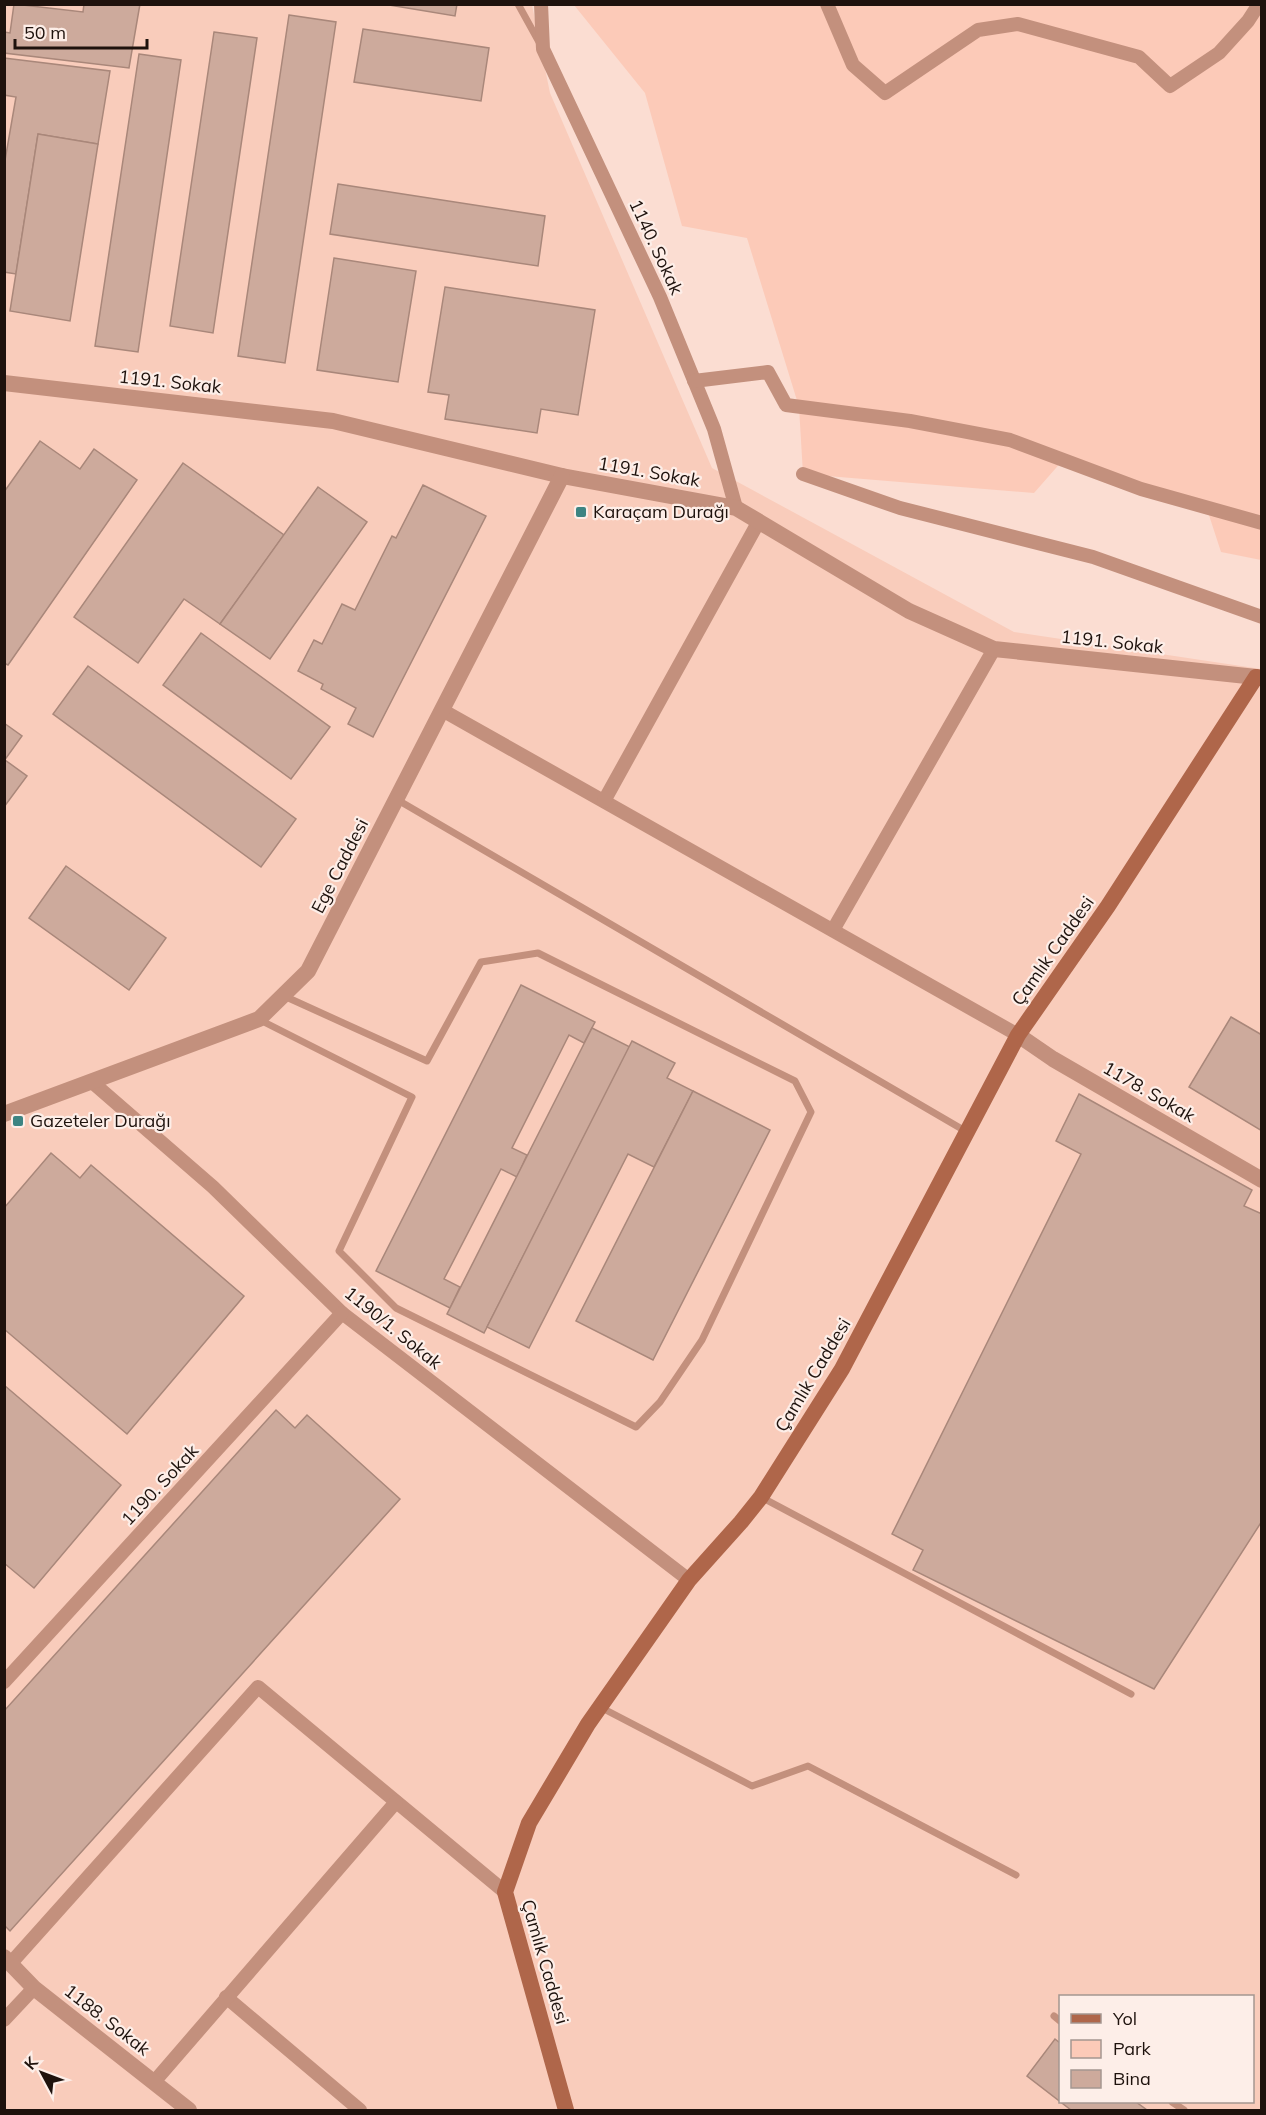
<svg xmlns="http://www.w3.org/2000/svg" width="1266" height="2115" font-family="Mulish,sans-serif">
<style>
.built{fill:#f9ccbb;fill-rule:evenodd}
.green{fill:#fccab8}
.building{fill:#cdaa9c;stroke:#a9877a;stroke-width:1.5}
.lines{fill:none;stroke-linecap:round;stroke-linejoin:round}
.service{stroke:#c3907d;stroke-width:7}
.minor{stroke:#c3907d;stroke-width:14}
.tertiary{stroke:#c3907d;stroke-width:16}
.secondary{stroke:#af664a;stroke-width:16}
.poi-dot{fill:#3d8482;stroke:#fdeee8;stroke-width:2}
.labels{text-anchor:middle;stroke-width:4.5;stroke-linejoin:round;paint-order:stroke}
.street-label{font-size:18px;fill:#1e120d;stroke:#fdeee8}
.poi-label{font-size:18px;fill:#1e120d;stroke:#fdeee8;text-anchor:start}
</style>
<rect width="100%" height="100%" fill="#fbddd2"/>
<path class="built" d="M5,5H532L550,93L712,468L1014,632L1261,669V2110H5ZM1060,1996H1252V2102H1060Z"/>
<path class="green" d="M574,5H1261V560L1221,552L1207,509L1063,460L1034,493L803,474L799,407L747,238L682,226L645,93Z"/>
<g class="building">
<path d="M14,4L83,12L84,4H140L129,68L4,53V32L10,33Z"/>
<path d="M383,4H457L455,16Z"/>
<path d="M289,15L336,22L285,363L238,356Z"/>
<path d="M363,29L489,48L481,101L354,82Z"/>
<path d="M214,32L257,38L213,333L170,326Z"/>
<path d="M139,54L181,60L138,352L95,346Z"/>
<path d="M4,58L110,71L98,144L38,134L16,274L4,272V166L16,97L4,95Z"/>
<path d="M38,134L98,144L70,321L10,311Z"/>
<path d="M338,184L545,216L538,266L330,234Z"/>
<path d="M334,258L416,271L398,382L317,370Z"/>
<path d="M445,287L595,310L578,415L541,409L537,433L445,419L449,395L428,392Z"/>
<path d="M40,441L80,469L94,449L137,480L8,665L4,663V492Z"/>
<path d="M183,463L284,535L220,624L184,599L138,663L74,617Z"/>
<path d="M423,485L486,516L373,737L348,724L356,708L321,689L323,684L298,671L314,640L322,644L342,604L355,610L392,536L396,538Z"/>
<path d="M318,487L367,522L270,659L220,624Z"/>
<path d="M201,633L330,727L291,779L163,685Z"/>
<path d="M88,666L296,819L261,867L53,714Z"/>
<path d="M4,723L22,736L4,761Z"/>
<path d="M5,760L27,776L4,807V761Z"/>
<path d="M66,866L166,938L129,990L29,918Z"/>
<path d="M521,985L595,1022L584,1043L569,1035L512,1148L527,1155L517,1177L501,1169L444,1279L460,1287L450,1308L376,1271Z"/>
<path d="M1231,1017L1262,1035V1131L1189,1087Z"/>
<path d="M592,1028L630,1047L484,1333L447,1314Z"/>
<path d="M632,1041L675,1063L667,1078L693,1091L654,1167L628,1154L529,1348L487,1327Z"/>
<path d="M693,1091L770,1130L653,1360L576,1321Z"/>
<path d="M1079,1094L1252,1190L1244,1206L1262,1214V1521L1154,1689L913,1570L923,1550L892,1534L1081,1154L1056,1141Z"/>
<path d="M51,1153L80,1178L91,1165L244,1296L127,1434L4,1329V1208Z"/>
<path d="M4,1385L121,1485L34,1588L4,1563Z"/>
<path d="M276,1410L295,1428L307,1415L400,1499L10,1931L4,1925V1711Z"/>
<path d="M1055,2039L1060,2043V2102H1136L1147,2110H1071L1027,2076Z"/>
</g>
<g class="lines">
<g class="service">
<path d="M518,4L539,42"/>
<path d="M396,799L967,1132"/>
<path d="M260,1020L412,1097L339,1251L396,1308L636,1427L660,1402L702,1340L811,1112L795,1081L538,953L481,962L427,1061L284,996"/>
<path d="M761,1497L1131,1694"/>
<path d="M600,1707L752,1786L808,1766L1016,1875"/>
<path d="M1054,2016L1060,2021"/>
<path d="M1172,2102L1184,2110"/>
</g>
<g class="minor">
<path d="M541,4L543,49L660,297L714,429L736,508"/>
<path d="M827,4L853,65L885,93L978,30L1018,24L1139,57L1170,86L1219,53L1248,21L1259,4"/>
<path d="M694,381L768,372L786,405L910,421L1010,440L1141,489L1262,523"/>
<path d="M803,474L900,508L1093,557L1262,617"/>
<path d="M442,710L1018,1035"/>
<path d="M604,801L759,521"/>
<path d="M833,930L994,649"/>
<path d="M92,1082L213,1187L342,1313L689,1580"/>
<path d="M4,1682L342,1313"/>
<path d="M11,1963L258,1687L505,1892"/>
<path d="M226,1997L360,2110"/>
<path d="M4,2020L34,1988"/>
<path d="M154,2082L396,1802"/>
</g>
<g class="tertiary">
<path d="M4,383L333,421L562,476L736,508L909,611L994,649L1256,677"/>
<path d="M1018,1035L1053,1059L1262,1180"/>
<path d="M4,1114L259,1019L308,971L562,476"/>
<path d="M4,1957L34,1988L189,2110"/>
</g>
<path class="secondary" d="M566,2110L505,1892L529,1823L588,1724L689,1580L741,1522L761,1497L842,1369L1018,1035L1108,906L1256,677L1262,678"/>
</g>
<g class="poi-dot">
<rect x="575" y="506" width="12" height="12" rx="3"/>
<rect x="12" y="1115" width="12" height="12" rx="3"/>
</g>
<g class="labels">
<g class="street-label">
<text transform="translate(656 247) rotate(65)" y="6">1140. Sokak</text>
<text transform="translate(170 382) rotate(6)" y="6">1191. Sokak</text>
<text transform="translate(649 472) rotate(10)" y="6">1191. Sokak</text>
<text transform="translate(1112 642) rotate(6)" y="6">1191. Sokak</text>
<text transform="translate(340 866) rotate(-63)" y="6">Ege Caddesi</text>
<text transform="translate(1053 951) rotate(-55)" y="6">Çamlık Caddesi</text>
<text transform="translate(1149 1092) rotate(30)" y="6">1178. Sokak</text>
<text transform="translate(393 1328) rotate(39)" y="6">1190/1. Sokak</text>
<text transform="translate(813 1375) rotate(-59)" y="6">Çamlık Caddesi</text>
<text transform="translate(160 1485) rotate(-47)" y="6">1190. Sokak</text>
<text transform="translate(545 1962) rotate(74)" y="6">Çamlık Caddesi</text>
<text transform="translate(107 2020) rotate(38)" y="6">1188. Sokak</text>
</g>
<g class="poi-label">
<text x="593" y="518">Karaçam Durağı</text>
<text x="30" y="1127">Gazeteler Durağı</text>
</g>
</g>
<rect width="1266" height="2115" fill="none" stroke="#1e120d" stroke-width="12"/>
<rect x="1059" y="1995" width="195" height="108" fill="#fdeee8" stroke="#a49690" stroke-width="1.5"/>
<rect x="1071" y="2014" width="30" height="9" fill="#af664a" stroke="#a49690" stroke-width="1.5"/>
<text x="1113" y="2025" font-size="18" fill="#1e120d">Yol</text>
<rect x="1071" y="2040" width="30" height="18" fill="#fccab8" stroke="#a49690" stroke-width="1.5"/>
<text x="1113" y="2055" font-size="18" fill="#1e120d">Park</text>
<rect x="1071" y="2070" width="30" height="18" fill="#cdaa9c" stroke="#a49690" stroke-width="1.5"/>
<text x="1113" y="2085" font-size="18" fill="#1e120d">Bina</text>
<g transform="translate(42 2073) rotate(311)" stroke="#fdeee8" stroke-width="4.5" paint-order="stroke">
<path d="M0-4.5L10 22L0 15L-10 22Z" fill="#1e120d"/>
<text y="-9" font-size="16" font-weight="bold" text-anchor="middle" fill="#1e120d">K</text>
</g>
<path d="M15 39v9h132v-9" fill="none" stroke="#1e120d" stroke-width="3"/>
<text x="24" y="39" font-size="18" fill="#1e120d" stroke="#fdeee8" stroke-width="4.5" paint-order="stroke">50 m</text>
</svg>
